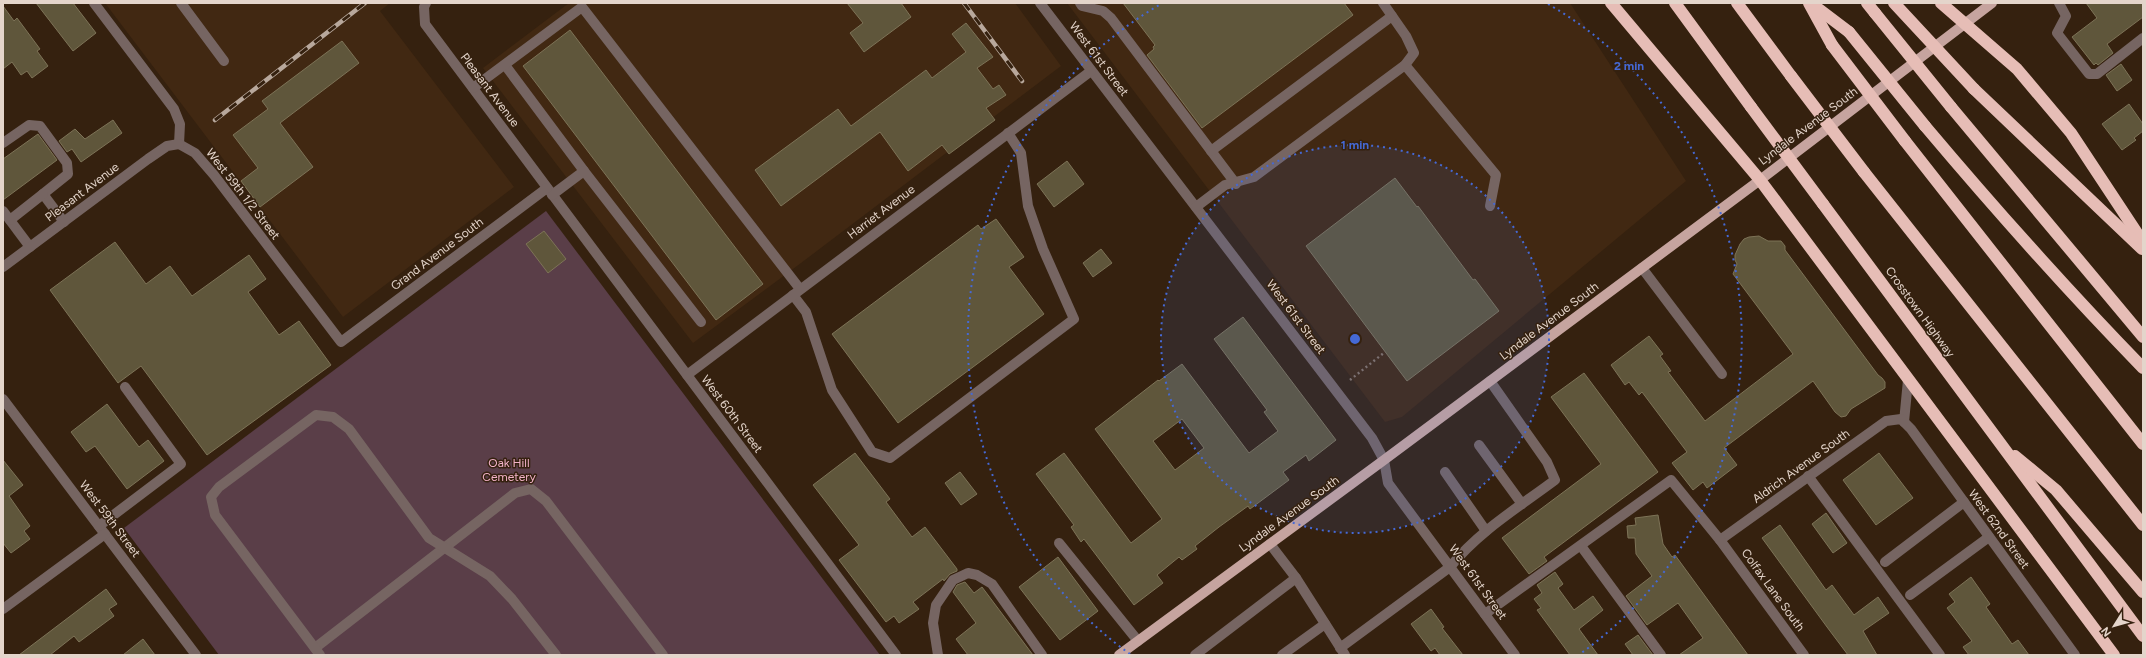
<svg xmlns="http://www.w3.org/2000/svg" width="2146" height="658" font-family="Figtree,sans-serif">
<style>
.built{fill:#412812}
.green{fill:#5a3e48}
.building{fill:#5f563b;stroke:#7d7357;fill-rule:evenodd}
.lines{fill:none;stroke-linecap:round;stroke-linejoin:round}
.path{stroke:#847264;stroke-width:2.5;stroke-dasharray:2 3;stroke-linecap:butt}
.minor{stroke:#766562;stroke-width:10}
.major{stroke:#c6a49f;stroke-width:10}
.highway{stroke:#e6bdb6;stroke-width:12}
.rail-casing{stroke:#b8a89c;stroke-width:4.5}
.rail{stroke:#35210f;stroke-width:3;stroke-dasharray:9;stroke-linecap:butt}
.highway-bridge{stroke:#e6bdb6;stroke-width:12}
.ring{fill:none;stroke:#4569d5;stroke-width:2;stroke-dasharray:2 4}
.labels{text-anchor:middle;stroke-width:3;stroke-linejoin:round;paint-order:stroke}
.street-label{font-size:12px;fill:#e4d5cb;stroke:#35210f}
.park-label{font-size:12px;fill:#f3b3c9;stroke:#35210f}
.centre{fill:#4569d5;stroke:#35210f;stroke-width:2}
.ring-label{font-size:12px;text-anchor:middle;font-weight:bold;fill:#4569d5;stroke:#35210f;stroke-width:3;stroke-linejoin:round;paint-order:stroke}
</style>
<rect width="100%" height="100%" fill="#35210f"/>
<g class="built">
<path d="M105,3H390L380,11L514,187L343,317Z"/>
<path d="M569,3H1015L1061,66L801,263L693,343L483,68Z"/>
<path d="M1067,3H1570L1686,181L1402,417L1385,422Z"/>
</g>
<path class="green" d="M546,211L880,655H219L124,528Z"/>
<g class="building">
<path d="M36,3H73L96,33L73,51Z"/>
<path d="M847,3H901L911,17L864,52L850,33L863,23Z"/>
<path d="M1123,3H1344L1353,15L1202,128L1147,55L1154,49L1153,47L1155,45Z"/>
<path d="M2086,3H2143V17L2107,44L2113,53L2098,65L2096,63L2094,65L2072,37L2097,18Z"/>
<path d="M3,6L14,21L17,18L40,49L37,51L48,66L32,78L27,71L21,75L12,62L3,69Z"/>
<path d="M966,23L993,57L977,68L993,89L999,85L1006,95L986,108L995,120L949,154L942,145L908,171L880,132L781,206L755,170L838,109L851,126L926,70L932,78L966,52L952,34Z"/>
<path d="M570,30L763,284L716,320L523,66Z"/>
<path d="M342,41L359,63L280,123L313,167L260,207L241,181L258,168L233,135L268,109L262,101Z"/>
<path d="M2121,64L2132,80L2117,91L2106,75Z"/>
<path d="M2129,104L2143,124V131L2134,138L2136,140L2122,150L2102,124Z"/>
<path d="M113,120L122,133L81,162L72,149L67,152L59,141L75,129L85,139Z"/>
<path d="M38,134L57,160L3,200V159Z"/>
<path d="M1067,161L1084,184L1054,207L1037,184Z"/>
<path d="M1395,178L1417,207L1418,206L1473,280L1475,279L1499,311L1407,381L1306,246Z"/>
<path d="M996,219L1024,257L1009,267L1044,314L898,423L832,334L978,225L981,229Z"/>
<path d="M544,231L566,259L548,273L526,244Z"/>
<path d="M1759,236L1768,241H1781L1785,246V250L1878,375L1882,378L1885,382V388L1851,409L1846,416L1841,417L1835,412L1813,381L1724,448L1737,465L1707,488L1703,482L1693,490L1672,463L1687,452L1642,392L1639,395L1629,382L1625,385L1611,365L1649,336L1663,354L1660,356L1671,371L1668,372L1705,421L1793,354L1733,274L1737,264L1735,260V255L1740,244L1744,239L1749,237Z"/>
<path d="M115,242L146,284L170,266L192,296L249,255L266,279L248,292L279,335L299,321L331,365L207,455L141,366L118,383L50,290Z"/>
<path d="M1101,249L1112,263L1093,277L1083,263Z"/>
<path d="M1243,317L1336,440L1309,461L1306,455L1283,472L1289,480L1250,509L1248,506L1219,527L1195,546L1197,549L1182,560L1179,557L1157,575L1163,583L1134,605L1084,539L1081,542L1071,527L1074,525L1036,474L1064,453L1131,543L1162,519L1095,429L1158,380L1159,381L1182,364L1249,453L1278,431L1264,412L1267,410L1214,339ZM1182,419L1204,448L1175,470L1153,441Z"/>
<path d="M1584,373L1658,472L1544,557L1547,561L1529,574L1502,538L1601,464L1551,397Z"/>
<path d="M107,404L139,447L148,440L164,461L127,489L95,446L86,452L71,432Z"/>
<path d="M855,453L890,499L886,502L912,537L925,527L957,569V571L950,574L944,581L943,579L913,602L919,609L899,623L894,616L886,622L839,560L859,545L813,485Z"/>
<path d="M1879,453L1913,498L1876,525L1843,480Z"/>
<path d="M3,460L23,485L9,496L30,526L24,531L30,539L11,553L3,543Z"/>
<path d="M960,472L977,494L961,505L945,483Z"/>
<path d="M1826,513L1847,543L1833,553L1812,524Z"/>
<path d="M1658,515L1663,544L1672,557L1675,555L1748,655H1679L1703,638L1678,603L1647,625L1626,596L1652,576L1636,554L1635,538H1628L1627,526L1636,525L1635,518Z"/>
<path d="M1780,525L1826,590L1832,585L1854,615L1878,597L1889,613L1863,631L1877,655H1848L1827,627L1762,538Z"/>
<path d="M1058,557L1098,611L1060,640L1019,587Z"/>
<path d="M1555,572L1563,584L1558,588L1574,610L1593,596L1603,610L1579,629L1598,655H1570L1537,610L1541,608L1534,599L1542,593L1537,585Z"/>
<path d="M1971,577L1990,604L1986,607L2012,644L2018,640L2029,655H1969L1963,647L1972,641L1947,608L1955,602L1949,594Z"/>
<path d="M965,582L974,593L982,587L1033,655H968L956,639L976,623L953,592L957,585Z"/>
<path d="M106,589L117,604L109,609L114,616L79,642L74,636L50,655H19Z"/>
<path d="M1431,609L1444,627L1442,628L1463,655H1440L1435,648L1431,651L1411,624Z"/>
<path d="M1638,635L1653,655H1633L1625,644Z"/>
<path d="M143,639L155,655H123Z"/>
</g>
<g class="lines">
<path class="path" d="M1350,380L1385,352"/>
<g class="minor">
<path d="M94,3L174,109L180,124L179,144"/>
<path d="M181,3L224,61"/>
<path d="M426,3L424,7L425,24L896,655"/>
<path d="M1040,3L1372,438L1384,460L1388,483L1515,655"/>
<path d="M1080,3L1082,6L1103,11L1111,18L1236,184"/>
<path d="M2059,3L2066,16L2057,33L2089,74H2097L2143,38"/>
<path d="M505,65L584,171L552,195"/>
<path d="M1405,65L1496,175L1490,206"/>
<path d="M473,88L582,7L800,289"/>
<path d="M3,143L29,125L40,126L67,163L68,174L43,194L64,222"/>
<path d="M179,144L195,153L214,175L341,342L547,188"/>
<path d="M1211,151L1392,16"/>
<path d="M584,171L701,322"/>
<path d="M1196,207L1225,185L1254,177L1405,65L1414,53L1406,36L1383,3"/>
<path d="M3,211L30,247"/>
<path d="M10,220L43,194"/>
<path d="M3,267L148,159L167,146L179,144"/>
<path d="M1642,268L1722,374"/>
<path d="M793,295L806,312L832,390L872,452L890,458L1074,319L1043,249L1028,206L1021,153L1008,133"/>
<path d="M687,375L1091,71"/>
<path d="M3,399L196,655"/>
<path d="M1904,422L1908,380"/>
<path d="M1479,445L1522,504"/>
<path d="M1445,472L1486,531"/>
<path d="M1808,476L1940,655"/>
<path d="M99,526L181,464L125,387"/>
<path d="M1720,540L1886,421L1901,419L1911,429L2075,655"/>
<path d="M1059,543L1138,641"/>
<path d="M1270,544L1296,578L1345,655"/>
<path d="M1581,546L1661,655"/>
<path d="M1885,562L1964,502"/>
<path d="M1910,595L1989,537"/>
<path d="M3,609L105,534"/>
<path d="M1485,614L1671,480L1720,540L1804,655"/>
<path d="M315,648L515,493L531,489L546,501L663,655"/>
<path d="M1340,648L1450,567C1479,531 1519,507 1555,480L1547,462L1490,381"/>
<path d="M320,655L215,515L211,497L219,487L316,415L333,417L349,429L429,538L490,576L512,599L556,655"/>
<path d="M938,655L933,623L936,605L953,580L968,573L977,575L992,584L1042,655"/>
<path d="M1195,655L1296,578"/>
<path d="M1282,655L1325,624"/>
</g>
<path class="major" d="M1119,655L1384,460L1760,180L1992,3"/>
<g class="highway">
<path d="M1611,3L1760,180L2114,655"/>
<path d="M1675,3L1751,107"/>
<path d="M1737,3L1791,76"/>
<path d="M1809,3L1832,45"/>
<path d="M1867,3L1875,13"/>
<path d="M1941,3L2017,69L2071,133L2143,242"/>
<path d="M1812,4L1849,32"/>
<path d="M1974,89L2142,249"/>
<path d="M1951,107L2143,337"/>
<path d="M1925,126C1995,209 2067,290 2143,368"/>
<path d="M1905,141L2143,444"/>
<path d="M1864,172L2143,525"/>
<path d="M1823,204L2143,636"/>
<path d="M2015,456L2056,490L2143,592"/>
</g>
<g class="rail-casing">
<g id="rail">
<path d="M964,3L1022,81"/>
<path d="M215,120L365,3"/>
</g>
</g>
<use href="#rail" class="rail"/>
<g class="highway-bridge">
<path d="M1894,3L1974,89"/>
<path d="M1875,13L1951,107"/>
<path d="M1849,32L1925,126"/>
<path d="M1832,45L1905,141"/>
<path d="M1791,76L1864,172"/>
<path d="M1751,107L1823,204"/>
</g>
</g>
<circle cx="1355" cy="339" r="194" fill="#4569d5" fill-opacity=".12"/>
<g class="ring">
<circle cx="1355" cy="339" r="194"/>
<path d="M1130 654A387 387 0 0 1 1161 4M1548 4A387 387 0 0 1 1580 654"/>
</g>
<g class="labels">
<g class="street-label">
<text transform="translate(1099 59) rotate(53)" y="4">West 61st Street</text>
<text transform="translate(490 90) rotate(53)" y="4">Pleasant Avenue</text>
<text transform="translate(1808 126) rotate(-37)" y="4">Lyndale Avenue South</text>
<text transform="translate(82 192) rotate(-37)" y="4">Pleasant Avenue</text>
<text transform="translate(243 194) rotate(52)" y="4">West 59th 1/2 Street</text>
<text transform="translate(881 212) rotate(-37)" y="4">Harriet Avenue</text>
<text transform="translate(437 254) rotate(-37)" y="4">Grand Avenue South</text>
<text transform="translate(1920 312) rotate(54)" y="4">Crosstown Highway</text>
<text transform="translate(1296 317) rotate(53)" y="4">West 61st Street</text>
<text transform="translate(1549 321) rotate(-37)" y="4">Lyndale Avenue South</text>
<text transform="translate(732 414) rotate(53)" y="4">West 60th Street</text>
<text transform="translate(1801 466) rotate(-36)" y="4">Aldrich Avenue South</text>
<text transform="translate(1289 514) rotate(-36)" y="4">Lyndale Avenue South</text>
<text transform="translate(110 519) rotate(53)" y="4">West 59th Street</text>
<text transform="translate(1999 529) rotate(54)" y="4">West 62nd Street</text>
<text transform="translate(1478 582) rotate(54)" y="4">West 61st Street</text>
<text transform="translate(1773 590) rotate(54)" y="4">Colfax Lane South</text>
</g>
<g class="park-label">
<text x="509" y="467">Oak Hill<tspan x="509" dy="14">Cemetery</tspan></text>
</g>
</g>
<circle cx="1355" cy="339" r="6" class="centre"/>
<g class="ring-label">
<text x="1629" y="70">2 min</text>
<text x="1355" y="149">1 min</text>
</g>
<rect width="2146" height="658" fill="none" stroke="#e4d5cb" stroke-width="8"/>
<g transform="translate(2114 626) rotate(233)" stroke="#35210f" stroke-width="3" paint-order="stroke">
<path d="M0-3L7 15L0 10L-7 15Z" fill="#e4d5cb"/>
<text y="-6" font-size="11" font-weight="bold" text-anchor="middle" fill="#e4d5cb">N</text>
</g>
</svg>
